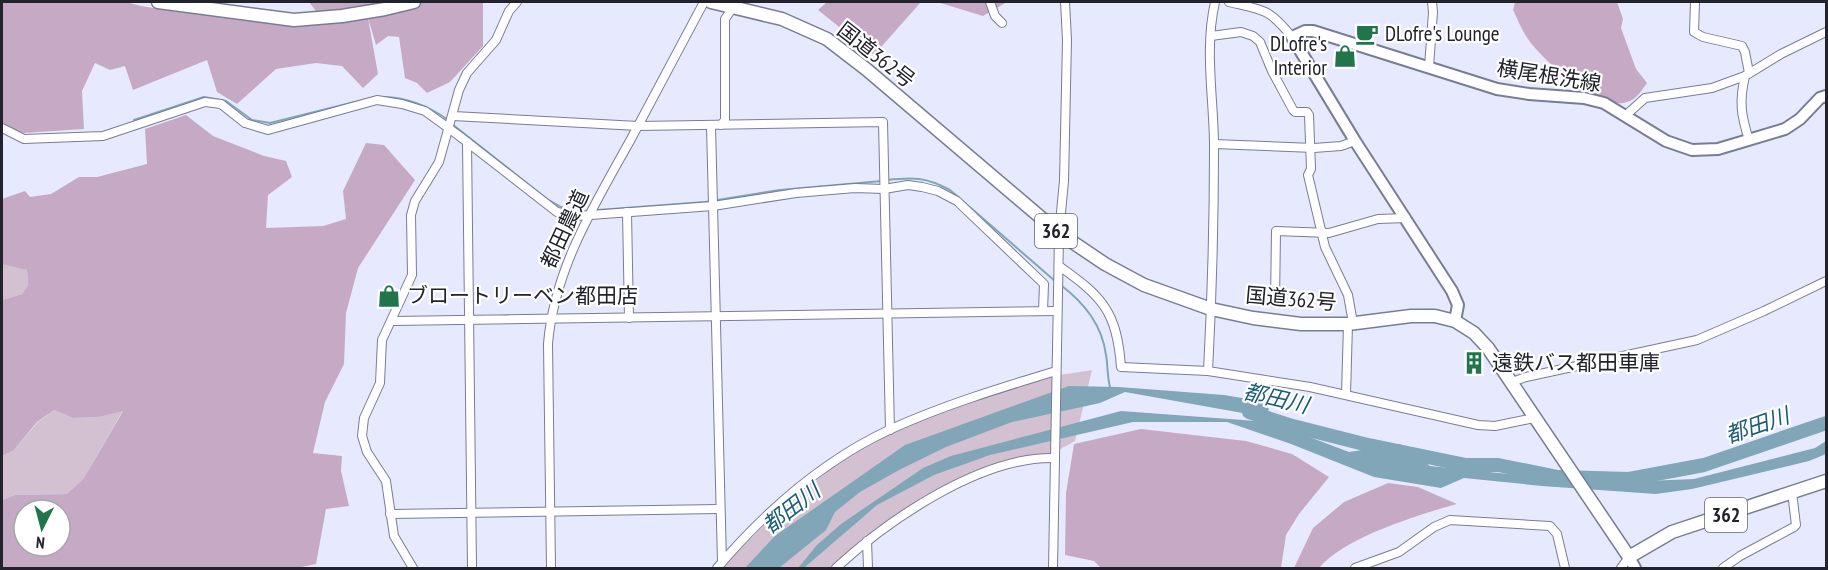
<svg xmlns="http://www.w3.org/2000/svg" width="1828" height="570" font-family="'PT Sans Narrow','Noto Sans JP',sans-serif">
<style>
.green{fill:#d3c1d2}
.forest{fill:#c6aac5;fill-rule:evenodd}
.water{fill:#81a6b8}
.lines{fill:none;stroke-linecap:round;stroke-linejoin:round}
.stream{stroke:#81a6b8;stroke-width:2}
.river{stroke:#81a6b8;stroke-width:14}
.minor-casing{stroke:#797d93;stroke-width:10}
.major-casing{stroke:#797d93;stroke-width:14}
.highway-casing{stroke:#797d93;stroke-width:15}
.minor{stroke:#fff;stroke-width:8}
.major{stroke:#fff;stroke-width:10}
.highway{stroke:#fff;stroke-width:12}
.labels{text-anchor:middle;stroke-width:4.5;stroke-linejoin:round;paint-order:stroke}
.shield{fill:#fff;stroke:#64646b;stroke-width:1.5}
.shield-label{font-size:20px;font-weight:bold;fill:#21222b}
.poi-label{font-size:21px;fill:#21222b;stroke:#fff;text-anchor:start}
.street-label{font-size:21px;fill:#21222b;stroke:#fff}
.water-label{font-size:22px;font-style:italic;fill:#1b5d78;stroke:#fff}
</style>
<rect width="100%" height="100%" fill="#e7eafe"/>
<g class="green">
<path d="M2,260L27,270L28,285L22,294L2,300Z"/>
<path d="M1092,370L1075,441L1055,452L951,484L863,538L830,568H721L775,515L833,467L899,428L986,395L1047,377Z"/>
<path d="M54,410L73,418L99,417L123,410L84,478L67,494L15,495L2,500V456L14,450L38,422Z"/>
</g>
<g class="forest">
<path d="M2,2H126L141,6L179,12L296,23L343,11H316L309,2H483V46L450,82L427,93L417,83L405,78L399,37L388,36L376,45L368,18L378,74L363,88L342,66L316,63L276,69L237,104L217,92L207,60L133,90L125,66L110,70L95,63L82,91L84,129L24,133L2,127Z"/>
<path d="M827,2H921L874,55L818,10Z"/>
<path d="M937,2H1007L983,16Z"/>
<path d="M1515,2H1617L1623,19L1621,28L1636,69L1647,83C1641,91 1637,99 1627,102C1601,112 1542,60 1528,39C1522,31 1518,20 1513,10Z"/>
<path d="M186,115L213,136L264,156L286,161L292,177L268,195L266,228L323,226L346,219L343,191L366,143L384,145L415,180L358,268L346,313L344,364L325,402L313,453L342,456L341,471L349,506L326,509L316,564L297,568H2V500L15,495L67,494L84,478L123,411L99,417L73,418L54,410L37,422L14,450L2,456V300L22,294L28,285L27,270L2,264V199L25,191L30,197L51,194L79,177H97L147,164L145,129ZM24,510H60V546H24Z"/>
<path d="M1141,429L1246,441L1292,454L1329,477L1299,514L1286,535L1281,568H1101L1094,561L1065,555L1066,493L1074,444Z"/>
<path d="M1388,483L1418,487L1457,504C1418,515 1345,537 1319,568H1294L1313,528L1344,502Z"/>
</g>
<g class="water">
<path d="M1069,386L1119,387L1224,395L1260,401L1269,409L1265,417L1125,392L1100,403L1012,422L946,447L899,470L860,492L835,512L826,530L779,568H745L775,536L905,445Z"/>
<path d="M1121,411L1270,422L1349,452L1400,444L1430,466L1599,483L1694,479L1815,448L1826,441V454L1809,461L1692,489L1656,494L1542,486L1464,478L1441,488L1374,477L1291,444L1227,422H1133L990,455L934,475L877,505L804,568H798L817,545L841,524L923,468L951,456Z"/>
</g>
<g class="lines">
<g class="stream">
<path d="M381,97C404,96 429,106 448,120"/>
<path d="M134,120L204,97L226,101L252,120L270,123L375,97"/>
<path d="M452,124L547,199L561,207L580,212"/>
<path d="M887,180C913,177 926,177 950,190L1055,281"/>
<path d="M598,210L705,202L780,190L882,181"/>
<path d="M1062,286C1085,304 1102,325 1106,355C1108,365 1107,376 1110,387"/>
</g>
<path class="river" d="M1249,412L1289,425L1364,444L1466,465H1498L1558,477L1629,479L1704,465L1826,423"/>
<g class="minor-casing">
<g id="minor">
<path d="M990,2L995,16L1002,23"/>
<path d="M1229,2C1263,10 1269,8 1292,37"/>
<path d="M1695,2L1694,32L1703,37L1742,46L1745,52L1749,73"/>
<path d="M1211,36L1241,32L1253,36L1260,42L1272,71L1293,110L1295,112H1307L1309,115L1311,169L1308,175L1325,247L1348,295L1353,323"/>
<path d="M1429,67L1433,12L1432,2"/>
<path d="M1745,76C1739,102 1741,115 1749,140"/>
<path d="M453,116L638,126L883,122L890,430"/>
<path d="M1625,116L1645,98L1712,88L1745,76L1781,54L1826,32"/>
<path d="M721,125L725,120V19L734,6"/>
<path d="M711,126L722,562"/>
<path d="M2,128L24,139L103,136L205,102L221,104L245,123L268,130L377,100L402,104L425,111L458,135L557,212L577,216L713,206L796,193L855,188L884,189L908,185L922,187L938,191L957,201L1044,284L1043,311"/>
<path d="M467,142L472,568"/>
<path d="M1214,144L1314,148L1341,146L1355,141"/>
<path d="M627,212L629,318"/>
<path d="M1059,266C1103,297 1117,312 1121,367L1208,371L1310,387L1478,425L1495,426L1534,418"/>
<path d="M1275,303L1276,231L1329,233L1378,219L1406,218"/>
<path d="M392,321L1057,311"/>
<path d="M1208,371C1212,296 1214,222 1214,147C1214,99 1204,50 1215,2"/>
<path d="M1512,382L1526,377L1697,340L1764,311L1826,281"/>
<path d="M1346,395L1348,324"/>
<path d="M390,514L719,509"/>
<path d="M867,541L868,568"/>
<path d="M413,568L394,536L386,481L367,452L362,436L364,418L380,383L382,340L412,275L411,215L415,201L439,162L459,90L467,73L496,40L509,11L517,2"/>
<path d="M551,568L548,344C554,269 595,204 631,139C656,93 680,47 704,2"/>
<path d="M717,568C764,513 824,460 891,429C944,405 1000,388 1056,371"/>
<path d="M836,568C888,520 981,456 1055,458"/>
<path d="M1053,568L1058,294L1059,233L1064,181L1067,40L1065,2"/>
<path d="M1355,568L1399,552L1434,527L1450,520L1550,526L1557,534L1565,568"/>
<path d="M1621,568L1629,557"/>
<path d="M1723,568L1740,556L1794,527L1796,525L1792,492"/>
</g>
</g>
<g class="major-casing">
<g id="major">
<path d="M1455,321L1458,305L1452,291L1355,141L1292,37L1305,31H1313L1497,89L1529,94L1584,98L1604,103L1666,141L1692,150L1718,149L1785,129L1800,119L1820,98L1826,96"/>
<path d="M1629,557L1635,568"/>
</g>
</g>
<g class="highway-casing">
<g id="highway">
<path d="M158,2L294,20L342,16L385,9L414,2"/>
<path d="M711,2L782,19L827,39L866,69L1059,233L1105,264L1144,285L1211,309L1253,318L1301,324H1348L1411,316H1435L1455,321L1474,333L1488,348L1629,557L1672,532L1826,481"/>
</g>
</g>
<use href="#minor" class="minor"/>
<use href="#major" class="major"/>
<use href="#highway" class="highway"/>
</g>
<defs>
<g id="cafe-bare" transform="scale(1.8)"><path d="M-5.5-4.5H6V0H3Q3 3.5 0 3.5H-2.5Q-5.5 3.5-5.5 0ZM3-3.2v2h1.7v-2ZM-6 4.5H4V6H-6Z" fill="#20764a" stroke="#fff" stroke-width="2.5" paint-order="stroke"/></g>
<g id="shop-bare" transform="scale(1.8)"><path d="M-5-2.5h2.3a2.7 3.5 0 0 1 5.4 0H5L5.5 6h-11ZM-1.5-2.5h3a1.5 2.3 0 0 0-3 0Z" fill="#20764a" stroke="#fff" stroke-width="2.5" paint-order="stroke"/></g>
<g id="building-bare" transform="scale(1.8)"><path d="M-4-6H4V6H1V3H-1V6H-4ZM-2.5-4.3h1.7v1.8h-1.7ZM.8-4.3h1.7v1.8H.8ZM-2.5-1h1.7V.8h-1.7ZM.8-1h1.7V.8H.8Z" fill="#20764a" stroke="#fff" stroke-width="2.5" paint-order="stroke"/></g>
</defs>
<g fill-rule="evenodd">
<use href="#cafe-bare" x="1367" y="34"/>
<use href="#shop-bare" x="1345" y="56"/>
<use href="#shop-bare" x="389" y="296"/>
<use href="#building-bare" x="1474" y="363"/>
</g>
<g class="labels">
<g class="shield">
<rect x="1035" y="214" width="42" height="34" rx="4.5"/>
<rect x="1705" y="498" width="42" height="34" rx="4.5"/>
</g>
<g class="shield-label">
<text x="1056" y="238">362</text>
<text x="1726" y="522">362</text>
</g>
<g class="poi-label">
<text x="1385" y="41">DLofre's Lounge</text>
<text x="1327" y="51" text-anchor="end">DLofre's<tspan x="1327" dy="24">Interior</tspan></text>
<text x="407" y="303">ブロートリーベン都田店</text>
<text x="1492" y="370">遠鉄バス都田車庫</text>
</g>
<g class="street-label">
<text transform="translate(876 55) rotate(38)" y="7">国道362号</text>
<text transform="translate(1549 76) rotate(9)" y="7">横尾根洗線</text>
<text transform="translate(565 229) rotate(-65)" y="7">都田農道</text>
<text transform="translate(1291 299) rotate(5)" y="7">国道362号</text>
</g>
<g class="water-label">
<text transform="translate(1276 398) rotate(13)" y="8">都田川</text>
<text transform="translate(1757 425) rotate(-19)" y="8">都田川</text>
<text transform="translate(791 508) rotate(-38)" y="8">都田川</text>
</g>
</g>
<rect width="1828" height="570" fill="none" stroke="#21222b" stroke-width="6"/>
<g transform="translate(42 528) rotate(186)"><circle r="28" fill="#ffffff" stroke="#a6a7aa" stroke-width="1.5"/>
<path d="M0-4.5L10 22L0 15L-10 22Z" fill="#20764a"/>
<text y="-9" font-size="16" font-weight="bold" text-anchor="middle" fill="#21222b">N</text>
</g>
</svg>
